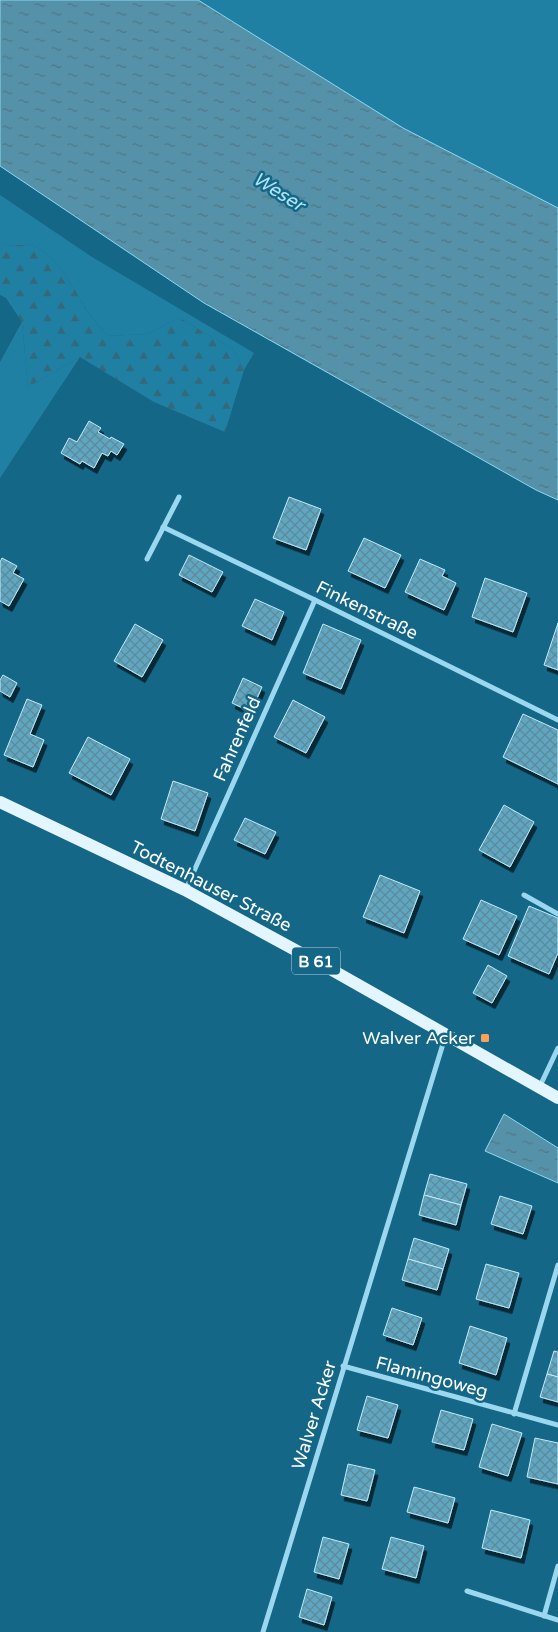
<svg xmlns="http://www.w3.org/2000/svg" width="558" height="1632" font-family="'Varela Round',sans-serif">
<style>
.grass{fill:#2080a4}
.forest{fill:url(#forest-firs)}
.water{fill:url(#water-ripples);stroke:#8dd8f2}
.building{fill:url(#building-cross-hatch);stroke:#c1ebfb;filter:url(#shadow)}
.lines{fill:none;stroke-linecap:round;stroke-linejoin:round}
.street{stroke:#9bd8ef;stroke-width:5}
.primary{stroke:#e3f6ff;stroke-width:12}
.poi-dot{fill:#ffa059;stroke:#156788;stroke-width:2}
.labels{text-anchor:middle;stroke-width:5;stroke-linejoin:round;paint-order:stroke}
.shield{fill:#156788;stroke:#b9d1db;stroke-width:1}
.shield-label{font-size:16px;font-weight:bold;fill:#fff}
.street-label{font-size:18px;fill:#fff;stroke:#156788}
.poi-label{font-size:18px;fill:#fff;stroke:#156788;text-anchor:end}
.water-label{font-size:19px;font-style:italic;fill:#afe4f7;stroke:#156788}
</style>
<defs>
<pattern id="forest-firs" width="22" height="20" patternUnits="userSpaceOnUse" patternTransform="scale(1.25)"><rect width="22" height="20" fill="#2080a4"/><path d="M5 1l3.5 6h-7zM16 11l3.5 6h-7z" fill="#34697c"/></pattern>
<pattern id="water-ripples" width="26" height="14" patternUnits="userSpaceOnUse" patternTransform="scale(1.25)"><rect width="26" height="14" fill="#5592a9"/><path d="M2 4q2-2 4 0t4 0M15 11q2-2 4 0t4 0" fill="none" stroke="#517684"/></pattern>
<pattern id="building-cross-hatch" width="8" height="8" patternUnits="userSpaceOnUse" patternTransform="scale(1.25)"><rect width="8" height="8" fill="#60a6c0"/><path d="M0 0l8 8M0 8l8-8" fill="none" stroke="#5a8b9d"/></pattern>
<filter id="shadow"><feDropShadow dx="3" dy="5.5" stdDeviation="0" flood-color="#0009"/></filter>
</defs>
<rect width="100%" height="100%" fill="#156788"/>
<g class="grass">
<path d="M198,0H558V208L403,128Z"/>
<path d="M0,195L92,257L254,353L244,370L233,349L179,318L147,334L107,336C101,328 94,320 88,312C73,289 60,258 34,246C25,242 12,249 0,243Z"/>
<path d="M22,322L28,387L80,357L0,478V362Z"/>
</g>
<path class="forest" d="M0,243C12,249 25,242 34,246C60,258 73,289 88,312C94,320 101,328 107,336L147,334L179,318L233,349L244,370L225,432L154,402L80,357L28,387L22,322L6,298L0,295Z"/>
<g class="water">
<path d="M0,0H198L403,128L558,208V500L536,490L204,303L0,166Z"/>
<path d="M504,1114L558,1148V1183L485,1151Z"/>
</g>
<g class="building">
<path d="M89,421L101,428L98,432L110,439L111,437L124,444L117,455L111,451L108,456L102,453L94,468L82,461L80,464L61,453L69,438L77,442Z"/>
<path d="M289,497L321,509L306,550L273,538Z"/>
<path d="M364,538L401,555L385,588L348,571Z"/>
<path d="M189,555L223,572L212,592L179,575Z"/>
<path d="M2,558L17,566L13,573L24,579L9,606L0,601V562Z"/>
<path d="M420,559L445,570L442,576L456,583L444,610L405,592Z"/>
<path d="M485,578L527,593L513,632L472,617Z"/>
<path d="M255,599L284,612L272,640L242,626Z"/>
<path d="M558,623V670L544,665Z"/>
<path d="M135,624L163,640L142,677L114,661Z"/>
<path d="M323,624L361,640L341,689L303,673Z"/>
<path d="M3,675L17,683L10,697L0,691V680Z"/>
<path d="M243,678L262,687L251,712L232,703Z"/>
<path d="M27,699L42,705L30,734L44,740L33,767L4,755Z"/>
<path d="M293,700L325,717L306,753L274,737Z"/>
<path d="M523,714L558,730V784L503,757Z"/>
<path d="M88,737L130,759L111,795L69,773Z"/>
<path d="M173,781L208,793L195,831L161,819Z"/>
<path d="M504,805L534,822L510,867L479,850Z"/>
<path d="M245,818L276,832L265,854L234,840Z"/>
<path d="M380,875L420,891L404,933L363,917Z"/>
<path d="M481,900L517,916L499,955L463,939Z"/>
<path d="M529,906L558,918V953L549,974L508,956Z"/>
<path d="M488,965L507,976L492,1003L473,993Z"/>
<path d="M430,1174L467,1184L461,1205L424,1195Z"/>
<path d="M424,1195L461,1205L456,1225L419,1215Z"/>
<path d="M500,1196L532,1206L523,1234L491,1224Z"/>
<path d="M414,1238L449,1249L443,1269L408,1259Z"/>
<path d="M408,1259L443,1269L437,1290L402,1280Z"/>
<path d="M486,1264L519,1273L509,1308L476,1299Z"/>
<path d="M392,1308L422,1318L413,1345L383,1335Z"/>
<path d="M470,1326L507,1338L496,1375L459,1363Z"/>
<path d="M554,1351L558,1352V1377L547,1374Z"/>
<path d="M547,1374L558,1377V1402L540,1397Z"/>
<path d="M367,1396L398,1405L388,1438L357,1430Z"/>
<path d="M441,1410L473,1419L464,1450L432,1442Z"/>
<path d="M492,1424L522,1433L508,1476L479,1467Z"/>
<path d="M535,1438L558,1443V1484L527,1477Z"/>
<path d="M348,1464L375,1470L367,1501L341,1495Z"/>
<path d="M414,1487L455,1498L448,1523L407,1512Z"/>
<path d="M491,1510L530,1520L521,1558L482,1548Z"/>
<path d="M323,1537L349,1544L339,1579L314,1572Z"/>
<path d="M391,1537L424,1546L416,1578L382,1569Z"/>
<path d="M307,1589L332,1597L324,1625L299,1617Z"/>
</g>
<g class="lines">
<g class="street">
<path d="M163,527L315,600L558,720"/>
<path d="M147,559L179,497"/>
<path d="M186,889L315,600"/>
<path d="M524,895L558,914"/>
<path d="M540,1086L558,1048"/>
<path d="M343,1366L558,1425"/>
<path d="M514,1414L558,1265"/>
<path d="M467,1591L558,1620"/>
<path d="M544,1616L558,1566"/>
<path d="M263,1632L446,1034"/>
</g>
<path class="primary" d="M0,802L185,890L332,970L558,1098"/>
</g>
<rect class="poi-dot" x="480" y="1033" width="10" height="10" rx="2.5"/>
<g class="labels">
<rect class="shield" x="292" y="947.5" width="48" height="27" rx="4"/>
<g class="shield-label">
<text x="316" y="967">B 61</text>
</g>
<g class="street-label">
<text transform="translate(367 610) rotate(26)" y="6">Finkenstraße</text>
<text transform="translate(237 739) rotate(-66)" y="6">Fahrenfeld</text>
<text transform="translate(211 886) rotate(27)" y="6">Todtenhauser Straße</text>
<text transform="translate(432 1377) rotate(15)" y="6">Flamingoweg</text>
<text transform="translate(314 1415) rotate(-73)" y="6">Walver Acker</text>
</g>
<g class="poi-label">
<text x="475" y="1044">Walver Acker</text>
</g>
<g class="water-label">
<text transform="translate(279 191) rotate(32)" y="7">Weser</text>
</g>
</g>
</svg>
